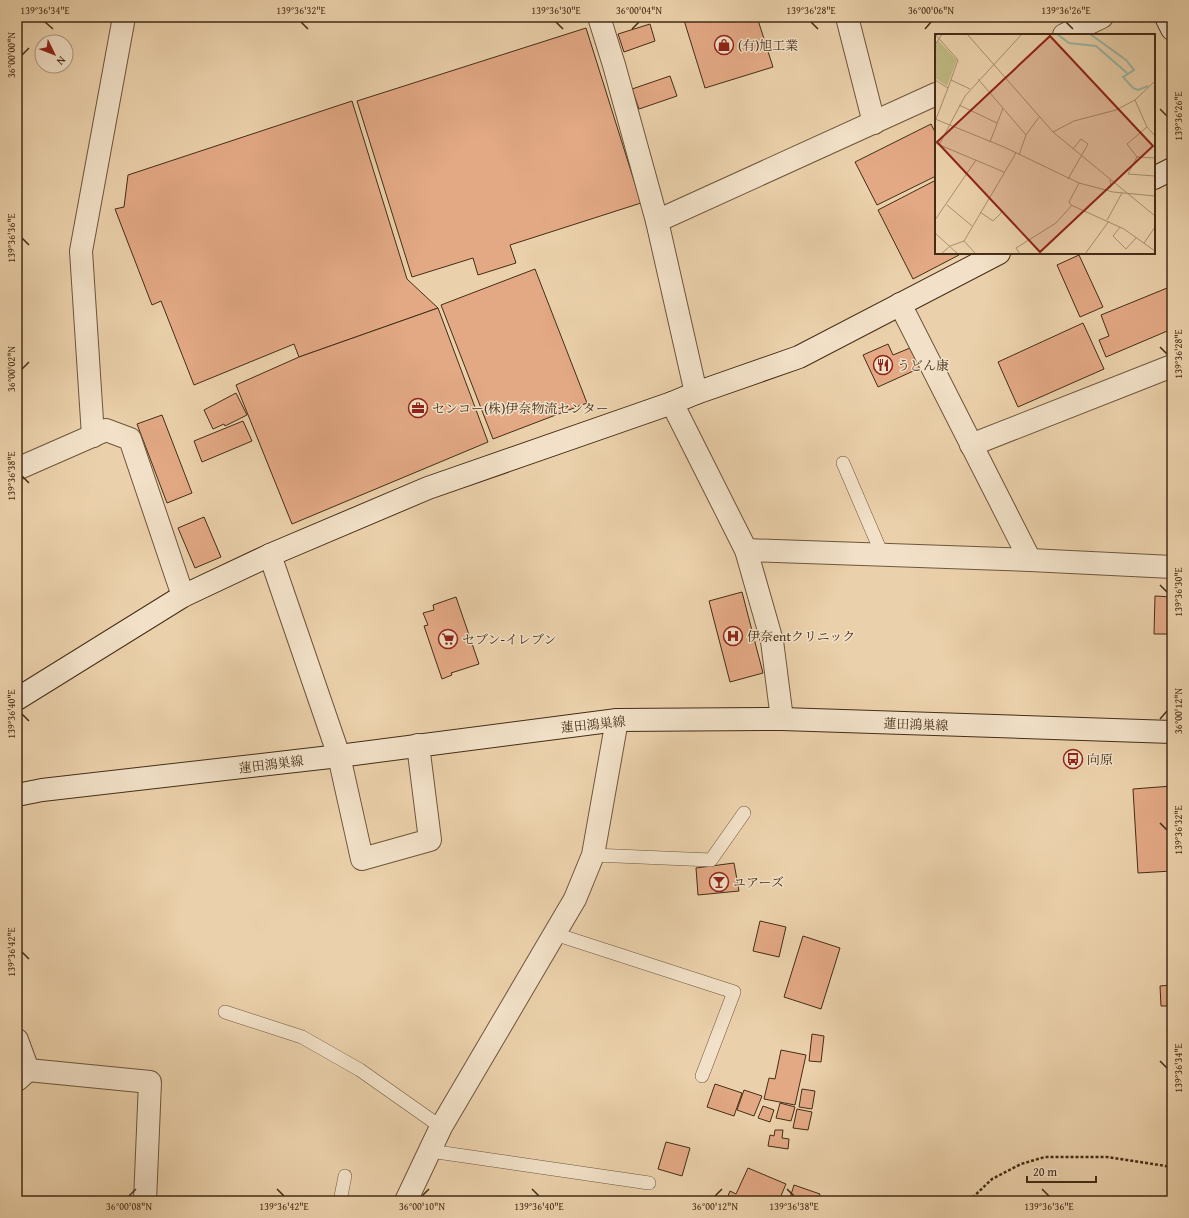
<svg xmlns="http://www.w3.org/2000/svg" width="1189" height="1218" font-family="'Gentium Book Plus','Noto Serif JP',serif">
<style>
.building{fill:#e3a985;stroke:#442d16}
.lines{fill:none;stroke-linecap:round;stroke-linejoin:round}
.lane-casing{stroke:#6e563b;stroke-width:14}
.street-casing{stroke:#6e563b;stroke-width:24}
.secondary-casing{stroke:#442d16;stroke-width:24}
.path{stroke:#442d16;stroke-width:2.5;stroke-dasharray:3 2;stroke-linecap:butt}
.lane{stroke:#f2e1c8;stroke-width:13}
.street{stroke:#f2e1c8;stroke-width:22}
.secondary{stroke:#f2e1c8;stroke-width:22}
.ticks{fill:none;stroke:#442d16;stroke-width:1.5}
.labels{text-anchor:middle;stroke-width:3;stroke-linejoin:round;paint-order:stroke}
.poi-label{font-size:13px;fill:#442d16;stroke:#f2e1c8;text-anchor:start}
.street-label{font-size:13px;fill:#442d16;stroke:#f2e1c8}
.inset-river{fill:none;stroke:#99b7a6;stroke-width:2}
.inset-road{fill:none;stroke:#a88f6f;stroke-width:1}
.view{fill:#8f2418;fill-opacity:0.15;stroke:#8f2418;stroke-width:2}
.inset-edge{fill:none;stroke:#442d16;stroke-width:2}
.neatline{fill:none;stroke:#442d16;stroke-width:1.5}
.ticks-label{font-size:10px;text-anchor:middle;fill:#442d16}
</style>
<rect width="100%" height="100%" fill="#ebd1ab"/>
<filter id="stains"><feTurbulence type="fractalNoise" baseFrequency=".005" numOctaves="4"/><feColorMatrix values="0 0 0 0 .2 0 0 0 0 .09 0 0 0 0 .02 0 0 0 .5 -.17"/></filter>
<radialGradient id="worn" r=".72"><stop offset=".6" stop-color="#630" stop-opacity="0"/><stop offset="1" stop-color="#630" stop-opacity=".3"/></radialGradient>
<g class="building">
<path d="M683,17H757L773,67L705,88Z"/>
<path d="M650,24L655,41L624,52L618,34Z"/>
<path d="M586,28L641,203L510,245L516,263L478,275L473,258L412,277L357,101Z"/>
<path d="M670,76L677,96L639,109L632,89Z"/>
<path d="M352,101L407,279L438,308L299,357L294,344L194,385L161,301L152,305L115,209L124,207L128,175Z"/>
<path d="M931,124L936,134V176L877,205L855,162Z"/>
<path d="M936,180V253H958L959,255L913,279L878,210Z"/>
<path d="M1079,255L1103,307L1080,317L1057,265Z"/>
<path d="M535,269L587,403L493,439L441,305Z"/>
<path d="M1172,286V329L1106,357L1099,340L1109,336L1101,315Z"/>
<path d="M438,308L488,442L292,524L236,385L299,357Z"/>
<path d="M1083,323L1104,369L1018,407L998,362Z"/>
<path d="M888,344L893,355L910,348L920,368L878,387L863,355Z"/>
<path d="M236,393L247,415L225,426L224,424L213,429L204,410Z"/>
<path d="M162,415L192,493L167,503L137,424Z"/>
<path d="M243,421L252,441L202,462L194,441Z"/>
<path d="M204,517L221,557L195,568L178,528Z"/>
<path d="M742,592L763,673L730,682L709,601Z"/>
<path d="M1155,596L1172,597V634H1154Z"/>
<path d="M456,597L479,664L451,673L452,675L442,679L424,626L428,625L423,613L434,610L433,605Z"/>
<path d="M1172,786V871L1138,873L1133,789Z"/>
<path d="M734,863L739,891L698,895L696,868Z"/>
<path d="M760,921L786,927L779,957L753,951Z"/>
<path d="M803,936L840,948L821,1009L784,997Z"/>
<path d="M1172,985V1006H1161L1160,986Z"/>
<path d="M812,1034L824,1036L821,1062L809,1061Z"/>
<path d="M781,1050L806,1055L795,1105L764,1099L769,1078L775,1079Z"/>
<path d="M715,1084L742,1093L734,1116L707,1107Z"/>
<path d="M802,1089L815,1091L812,1109L799,1107Z"/>
<path d="M744,1090L762,1096L754,1116L737,1110Z"/>
<path d="M780,1103L795,1107L791,1121L776,1118Z"/>
<path d="M763,1106L774,1110L770,1122L758,1118Z"/>
<path d="M797,1109L812,1112L808,1130L793,1128Z"/>
<path d="M775,1130H783L782,1138L789,1139L788,1149L768,1146L770,1135L774,1136Z"/>
<path d="M666,1142L690,1148L682,1176L658,1169Z"/>
<path d="M748,1168L786,1184L780,1198L774,1196L772,1201H726L730,1191L736,1194Z"/>
<path d="M794,1185L820,1194L818,1201H789Z"/>
</g>
<g class="lines">
<g class="lane-casing">
<g id="lane">
<path d="M843,463L882,554"/>
<path d="M593,855L711,860L744,813"/>
<path d="M555,934L734,992L702,1076"/>
<path d="M225,1012L302,1037L360,1070L441,1127"/>
<path d="M430,1151L649,1183"/>
<path d="M340,1201L345,1176"/>
</g>
</g>
<g class="street-casing">
<g id="street">
<path d="M599,17L614,65L657,221L696,393"/>
<path d="M847,17L874,123"/>
<path d="M1064,35L1102,17"/>
<path d="M657,221L936,94"/>
<path d="M900,304L1030,560"/>
<path d="M672,403L746,550L772,641L782,719"/>
<path d="M93,436L81,251L124,17"/>
<path d="M971,445L1172,366"/>
<path d="M17,469L106,430L130,439L183,596"/>
<path d="M746,550L1030,560L1172,567"/>
<path d="M270,555L339,756L362,859L430,840L418,745"/>
<path d="M17,1040L28,1070"/>
<path d="M17,1080L28,1070L150,1082L145,1201"/>
<path d="M406,1201L441,1127L575,899L593,855L617,720"/>
</g>
</g>
<g class="secondary-casing">
<g id="secondary">
<path d="M1166,17L1172,29"/>
<path d="M1154,178L1172,169"/>
<path d="M17,699L183,596L270,555L428,488L672,403L696,393L799,357L999,253"/>
<path d="M17,795L42,790L339,756L617,720L782,719L1172,732"/>
</g>
</g>
<path class="path" d="M969,1201L992,1179L1021,1164L1045,1157H1107L1172,1167"/>
<use href="#lane" class="lane"/>
<use href="#street" class="street"/>
<use href="#secondary" class="secondary"/>
</g>
<path class="ticks" d="M45,22L53,29M301,22L308,29M556,22L563,29M811,22L818,29M1066,22L1073,29M632,29L639,22M925,29L931,22M22,55L29,48M1160,109L1167,116M22,238L29,245M1160,347L1167,354M22,369L29,362M22,476L29,483M1160,585L1167,592M22,714L29,721M1160,719L1167,711M1160,823L1167,830M22,952L29,959M1160,1061L1167,1068M277,1189L284,1196M532,1189L539,1196M787,1189L794,1196M1042,1189L1049,1196M129,1196L136,1189M422,1196L429,1189M715,1196L722,1189"/>
<defs>
<g id="shop-ring" transform="scale(1)"><circle r="9.5" fill="#f2e1c8" stroke="#8f2418" stroke-width="1.5"/><path d="M-5-2.5h2.3a2.7 3.5 0 0 1 5.4 0H5L5.5 6h-11ZM-1.5-2.5h3a1.5 2.3 0 0 0-3 0Z" fill="#8f2418"/></g>
<g id="restaurant-ring" transform="scale(1)"><circle r="9.5" fill="#f2e1c8" stroke="#8f2418" stroke-width="1.5"/><path d="M-5-6h1v4h1v-4h1v4h1v-4h1v5L-1.5 .5V6h-2V.5L-5-1ZM5-6V6H3V1.5H1.5Q1.5-4 5-6Z" fill="#8f2418"/></g>
<g id="office-ring" transform="scale(1)"><circle r="9.5" fill="#f2e1c8" stroke="#8f2418" stroke-width="1.5"/><path d="M-6-3h4V-5.5h4V-3h4V5H-6ZM-1-4.5V-3h2v-1.5ZM-6 0V1H6V0Z" fill="#8f2418"/></g>
<g id="hospital-ring" transform="scale(1)"><circle r="9.5" fill="#f2e1c8" stroke="#8f2418" stroke-width="1.5"/><path d="M-5-5h3v3.5h4V-5h3V5h-3V1.5h-4V5h-3Z" fill="#8f2418"/></g>
<g id="supermarket-ring" transform="scale(1)"><circle r="9.5" fill="#f2e1c8" stroke="#8f2418" stroke-width="1.5"/><path d="M-6-5.5h2.5l.6 2H6L4.5 2H-2.5L-4.4-4H-6ZM-1.5 3.2a1.3 1.3 0 1 0 .1 0ZM3 3.2a1.3 1.3 0 1 0 .1 0Z" fill="#8f2418"/></g>
<g id="bus-ring" transform="scale(1)"><circle r="9.5" fill="#f2e1c8" stroke="#8f2418" stroke-width="1.5"/><path d="M-5-6H5V4H4V6H2V4H-2V6H-4V4H-5ZM-3.5-4V0h7V-4ZM-3.5 1.2v1.5H-2V1.2ZM2 1.2v1.5H3.5V1.2Z" fill="#8f2418"/></g>
<g id="bar-ring" transform="scale(1)"><circle r="9.5" fill="#f2e1c8" stroke="#8f2418" stroke-width="1.5"/><path d="M-6-5H6L.8 .8V4.5H3.5V6h-7V4.5H-.8V.8Z" fill="#8f2418"/></g>
</defs>
<g fill-rule="evenodd">
<use href="#shop-ring" x="724" y="45"/>
<use href="#restaurant-ring" x="883" y="365"/>
<use href="#office-ring" x="418" y="408"/>
<use href="#hospital-ring" x="733" y="636"/>
<use href="#supermarket-ring" x="448" y="639"/>
<use href="#bus-ring" x="1073" y="759"/>
<use href="#bar-ring" x="719" y="882"/>
</g>
<g class="labels">
<g class="poi-label">
<text x="738" y="50">(有)旭工業</text>
<text x="897" y="370">うどん康</text>
<text x="432" y="413">センコー(株)伊奈物流センター</text>
<text x="747" y="641">伊奈entクリニック</text>
<text x="462" y="644">セブン-イレブン</text>
<text x="1087" y="764">向原</text>
<text x="733" y="887">ユアーズ</text>
</g>
<g class="street-label">
<text transform="translate(593 724) rotate(-6)" y="5">蓮田鴻巣線</text>
<text transform="translate(916 724) rotate(2)" y="5">蓮田鴻巣線</text>
<text transform="translate(271 764) rotate(-7)" y="5">蓮田鴻巣線</text>
</g>
</g>
<g transform="translate(935 34)">
<rect width="220" height="220" fill="#ebd1ab"/>
<path d="M3,6L22,26L12,52L0,44V13Z" fill="#c0b983"/>
<path class="inset-river" d="M122,0L134,9L161,12L192,39M155,0L191,26L199,36L188,43L198,54L203,56L213,52"/>
<path class="inset-road" d="M32,0L118,98L220,182M0,11L7,0M43,45L91,101M0,46L13,54L23,26L0,0M16,46L35,55M200,66L212,93L220,102M24,71L62,89M0,85L69,113L144,149L178,158L220,162M1,85L13,54M212,93L192,110L202,123L220,124M118,98L139,87L181,76L200,66L220,47M55,108L68,74M0,109L69,138M4,111L30,62L87,0M84,121L91,101L104,83M202,123L193,140L220,142M133,145L153,110L146,105L138,115M144,149L134,168L136,171L189,195L220,217M170,156L176,153L175,146M12,171L37,192M45,178L58,187L67,178M0,186L41,126M172,186L187,159M185,193L178,202L191,215L201,204M0,199L23,220M29,207L41,220M209,209L220,193M6,220L15,212L29,207L81,119M85,220L81,214L121,189L137,171M150,220L174,187"/>
<path class="view" d="M115,2L218,112L105,218L2,108Z"/>
<rect width="220" height="220" class="inset-edge"/>
</g>
<rect width="1189" height="1218" fill="none" stroke="#ebd1ab" stroke-width="44"/>
<g transform="translate(54 54) rotate(133)"><circle r="19" fill="#f2e1c8" stroke="#ac9981"/>
<path d="M0-3L7 15L0 10L-7 15Z" fill="#8f2418"/>
<text y="-6" font-size="11" font-weight="bold" text-anchor="middle" fill="#442d16">N</text>
</g>
<path d="M1027 1176v6h69v-6" fill="none" stroke="#442d16" stroke-width="2"/>
<text x="1033" y="1176" font-size="12" fill="#442d16" stroke="#f2e1c8" stroke-width="3" paint-order="stroke">20 m</text>
<rect x="22" y="22" width="1145" height="1174" class="neatline"/>
<g class="ticks-label">
<text x="45" y="14">139°36'34"E</text>
<text x="301" y="14">139°36'32"E</text>
<text x="556" y="14">139°36'30"E</text>
<text x="639" y="14">36°00'04"N</text>
<text x="811" y="14">139°36'28"E</text>
<text x="931" y="14">36°00'06"N</text>
<text x="1066" y="14">139°36'26"E</text>
<text transform="translate(11 55) rotate(-90)" y="4">36°00'00"N</text>
<text transform="translate(1178 116) rotate(-90)" y="4">139°36'26"E</text>
<text transform="translate(11 238) rotate(-90)" y="4">139°36'36"E</text>
<text transform="translate(1178 354) rotate(-90)" y="4">139°36'28"E</text>
<text transform="translate(11 369) rotate(-90)" y="4">36°00'02"N</text>
<text transform="translate(11 476) rotate(-90)" y="4">139°36'38"E</text>
<text transform="translate(1178 592) rotate(-90)" y="4">139°36'30"E</text>
<text transform="translate(1178 711) rotate(-90)" y="4">36°00'12"N</text>
<text transform="translate(11 714) rotate(-90)" y="4">139°36'40"E</text>
<text transform="translate(1178 830) rotate(-90)" y="4">139°36'32"E</text>
<text transform="translate(11 952) rotate(-90)" y="4">139°36'42"E</text>
<text transform="translate(1178 1068) rotate(-90)" y="4">139°36'34"E</text>
<text x="129" y="1210">36°00'08"N</text>
<text x="284" y="1210">139°36'42"E</text>
<text x="422" y="1210">36°00'10"N</text>
<text x="539" y="1210">139°36'40"E</text>
<text x="715" y="1210">36°00'12"N</text>
<text x="794" y="1210">139°36'38"E</text>
<text x="1049" y="1210">139°36'36"E</text>
</g>
<rect width="100%" height="100%" filter="url(#stains)"/>
<rect width="100%" height="100%" fill="url(#worn)"/>
</svg>
